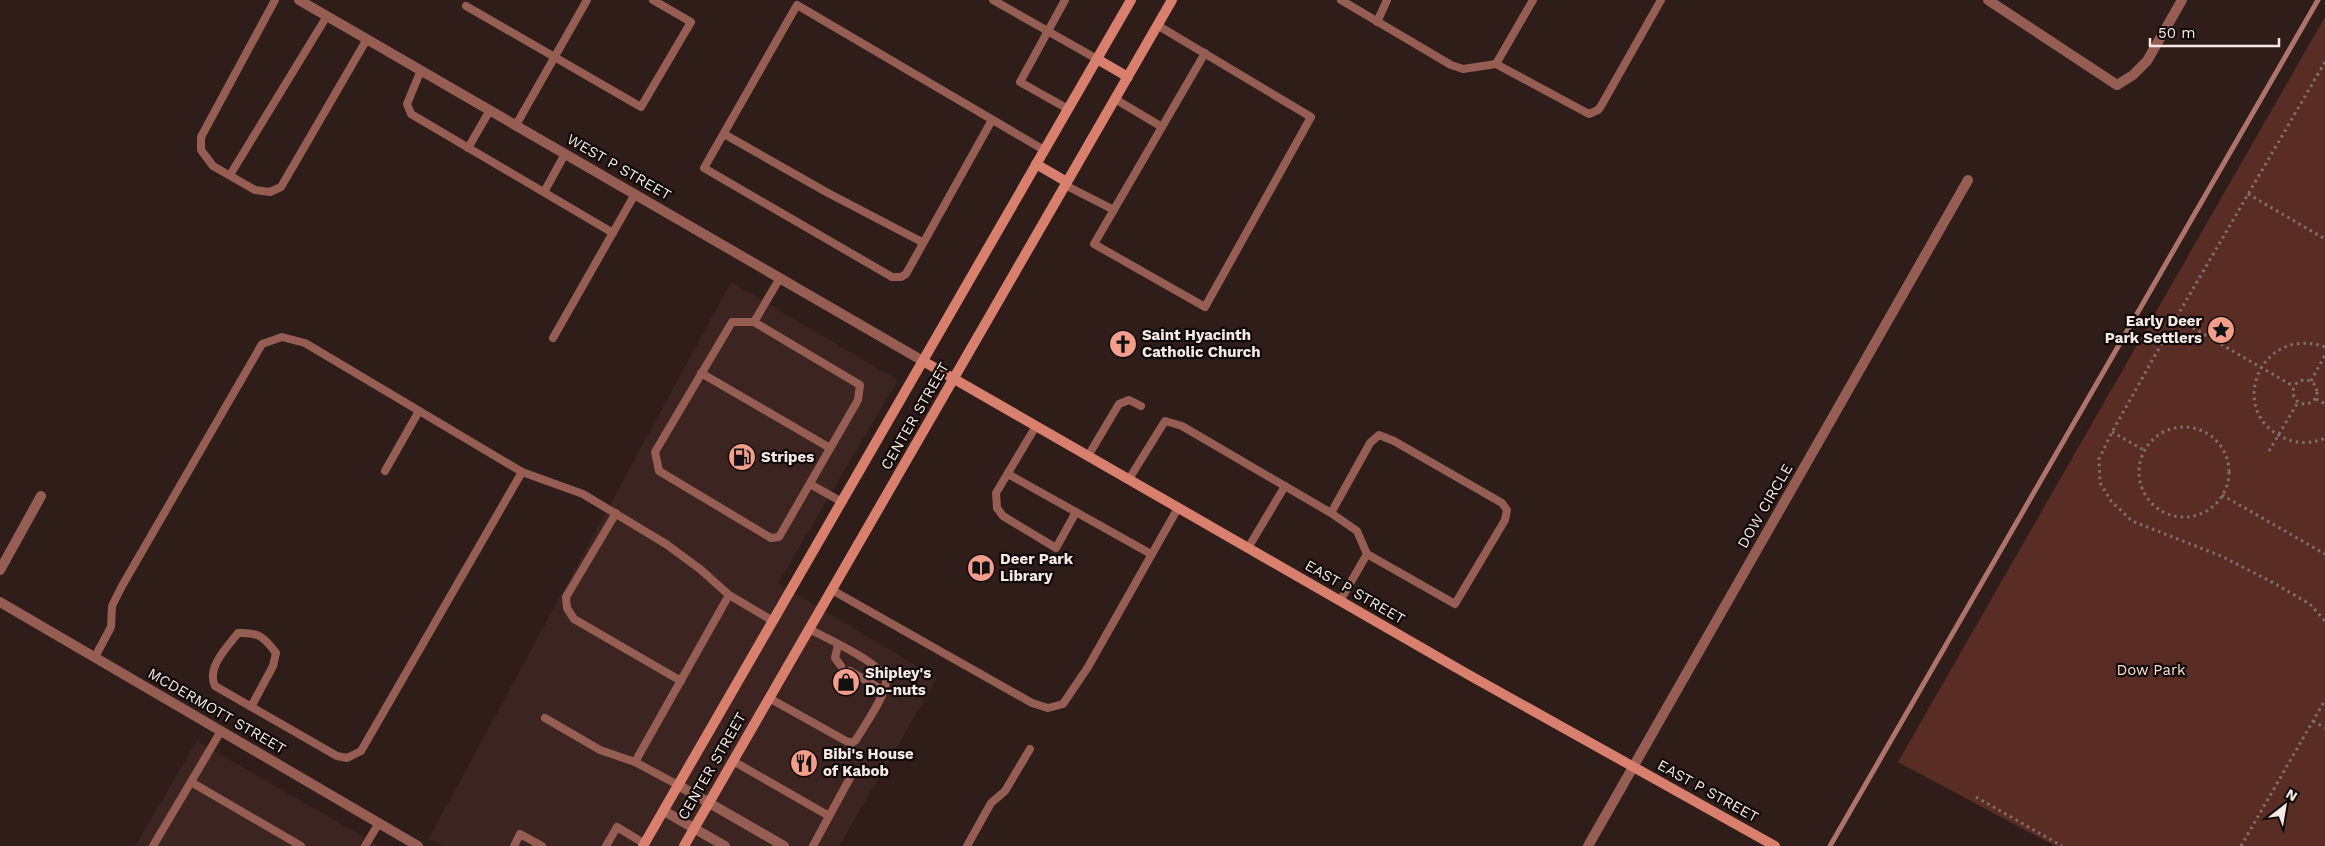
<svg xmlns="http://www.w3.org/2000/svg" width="2325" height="846" font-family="'Work Sans',sans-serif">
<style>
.built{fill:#3c2520}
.green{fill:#5a2d24}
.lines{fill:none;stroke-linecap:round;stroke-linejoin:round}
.stream{stroke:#ae7469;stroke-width:5}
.path{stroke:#7f706d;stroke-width:3;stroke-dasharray:2.5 4;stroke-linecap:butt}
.lane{stroke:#965e53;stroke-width:8}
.street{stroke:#965e53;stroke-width:10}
.secondary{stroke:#d87f6d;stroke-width:10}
.labels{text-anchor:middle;stroke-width:4.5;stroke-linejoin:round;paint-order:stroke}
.street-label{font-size:15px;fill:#f5e9e6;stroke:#110a08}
.poi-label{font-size:15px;font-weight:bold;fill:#f5e9e6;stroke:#110a08;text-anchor:start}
.park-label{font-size:15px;fill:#f6ded8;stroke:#110a08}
</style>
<rect width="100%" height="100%" fill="#2f1d1a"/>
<g class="built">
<path d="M731,282L898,380L778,583L937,678L839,846H443L429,838Z"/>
<path d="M197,741L380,846H135Z"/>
</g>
<path class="green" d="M2325,17V846H2055L1898,762Z"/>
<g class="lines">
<path class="stream" d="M1830,846L2318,0"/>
<g class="path">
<path d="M2325,62L2176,318L2112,432L2099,459L2100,483L2111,501L2132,521L2221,556L2270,581L2310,604L2325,621"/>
<path d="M2248,194L2325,239"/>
<path d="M2176,318L2293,386"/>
<path d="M2325,347C2261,324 2225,411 2284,438C2297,444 2312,444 2325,438"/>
<circle cx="2305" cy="392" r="12"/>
<path d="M2311,381L2325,355"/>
<path d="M2316,399L2325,404"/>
<circle cx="2184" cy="472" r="45"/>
<path d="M2112,432L2144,450"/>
<path d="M2269,451L2298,402"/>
<path d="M2222,495L2325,554"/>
<path d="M2313,721L2325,728"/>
<path d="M1976,797L2062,846"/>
<path d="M2241,846L2325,700"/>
</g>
<g class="lane">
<path d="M275,0L201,137V150L213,166L255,190L270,192L281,187L367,39"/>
<path d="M993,0L1097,59"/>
<path d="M1065,0L1020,82L1068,109"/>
<path d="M1341,0L1451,65L1463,69L1496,64L1589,114L1598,110L1601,106L1661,0"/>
<path d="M466,6L641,107L691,22L653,0"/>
<path d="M1377,22L1387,0"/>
<path d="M1157,25L1311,117L1205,307L1094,244L1205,53"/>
<path d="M1496,64L1533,0"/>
<path d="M421,70L407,104L411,114L613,233"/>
<path d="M1115,99L1162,127"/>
<path d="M992,120L906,274L901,277H892L704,168L797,5L1044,150"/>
<path d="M516,125L587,0"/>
<path d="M724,134L828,193L922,242"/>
<path d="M468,148L490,110"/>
<path d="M230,175L327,16"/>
<path d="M1065,185L1114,210"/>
<path d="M544,192L565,154"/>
<path d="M754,322H732L655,452L659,471L771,538L779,537L858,400L860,385L754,322L780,278"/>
<path d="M553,338L635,194"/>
<path d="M701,373L830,448"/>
<path d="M1036,426L996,493L997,508L1003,516L1056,548L1076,512"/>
<path d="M1088,456L1119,404L1129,400L1141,406"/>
<path d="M385,471L419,411"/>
<path d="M1008,474L1151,554"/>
<path d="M1129,479L1165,421L1182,426L1331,513L1370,443L1379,435L1394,441L1502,503L1507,510L1505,520L1455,604L1367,554L1357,531L1331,513"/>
<path d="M810,484L842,502"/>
<path d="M616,513L566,597L567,608L574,619L681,681"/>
<path d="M1248,548L1285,486"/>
<path d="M832,590L1032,703L1048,708L1063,704L1088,667L1178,508"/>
<path d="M1340,601L1367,554"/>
<path d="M838,645L835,658L841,666"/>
<path d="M95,657L111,627L112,606L122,586L262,344L282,337L305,343L522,472L583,494L666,544L700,569L729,595L773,621"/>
<path d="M850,671L884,691"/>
<path d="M769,698L846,741L852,743L856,740C864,726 885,697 886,682C887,665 824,637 809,629"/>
<path d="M251,707L273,666L276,653C264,637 259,632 238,633C227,647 206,668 215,686L337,756L347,758L361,751L522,472"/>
<path d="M545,718L600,750L635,762L678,785"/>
<path d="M733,761L829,816"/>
<path d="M635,762L729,595"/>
<path d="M191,782L301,846"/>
<path d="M153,846L221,731"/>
<path d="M365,846L379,823"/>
<path d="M514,846L520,834L542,846"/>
<path d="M606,846L617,827L645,844"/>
<path d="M813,846L851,776"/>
<path d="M967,846L991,803L1005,791L1030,749"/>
</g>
<g class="street">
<path d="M299,0L923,361"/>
<path d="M1988,0L2117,85L2133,75L2147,61L2182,0"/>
<path d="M0,570L41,496"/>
<path d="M0,602L418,846"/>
<path d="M678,785L784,846"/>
<path d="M664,811L725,846"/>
<path d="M1588,846L1968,180"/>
</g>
<g class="secondary">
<path d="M1097,59L1128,77"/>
<path d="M1036,164L1067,182"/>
<path d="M923,361L1469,675L1775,846"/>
<path d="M643,846L1131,0"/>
<path d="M684,846L1172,0"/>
</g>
</g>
<defs>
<g id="sight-disc" transform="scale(1.4375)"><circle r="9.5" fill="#f49d8b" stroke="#110a08"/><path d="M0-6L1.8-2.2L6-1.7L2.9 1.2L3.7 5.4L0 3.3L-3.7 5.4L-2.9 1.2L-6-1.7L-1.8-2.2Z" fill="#111"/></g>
<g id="church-disc" transform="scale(1.4375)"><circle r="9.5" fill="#f49d8b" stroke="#110a08"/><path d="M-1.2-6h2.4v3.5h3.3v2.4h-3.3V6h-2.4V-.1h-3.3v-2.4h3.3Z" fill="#111"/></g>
<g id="fuel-disc" transform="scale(1.4375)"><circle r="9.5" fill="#f49d8b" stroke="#110a08"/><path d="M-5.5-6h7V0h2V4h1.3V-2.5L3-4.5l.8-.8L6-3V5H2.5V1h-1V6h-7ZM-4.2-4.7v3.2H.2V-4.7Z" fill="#111"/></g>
<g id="library-disc" transform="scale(1.4375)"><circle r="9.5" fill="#f49d8b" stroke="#110a08"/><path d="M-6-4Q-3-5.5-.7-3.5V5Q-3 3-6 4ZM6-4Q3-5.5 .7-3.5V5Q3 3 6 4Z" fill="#111"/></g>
<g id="shop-disc" transform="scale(1.4375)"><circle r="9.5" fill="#f49d8b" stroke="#110a08"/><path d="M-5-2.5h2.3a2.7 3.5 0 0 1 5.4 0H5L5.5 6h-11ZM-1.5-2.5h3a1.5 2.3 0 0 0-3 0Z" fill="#111"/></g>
<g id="restaurant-disc" transform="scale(1.4375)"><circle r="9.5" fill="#f49d8b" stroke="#110a08"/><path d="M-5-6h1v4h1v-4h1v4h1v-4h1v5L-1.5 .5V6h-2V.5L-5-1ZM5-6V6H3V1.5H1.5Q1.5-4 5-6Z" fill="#111"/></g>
</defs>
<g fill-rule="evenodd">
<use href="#sight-disc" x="2221" y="330"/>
<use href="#church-disc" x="1123" y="344"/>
<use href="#fuel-disc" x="742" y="457"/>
<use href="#library-disc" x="981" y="568"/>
<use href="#shop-disc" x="846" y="682"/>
<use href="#restaurant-disc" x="804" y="763"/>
</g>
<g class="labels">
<g class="street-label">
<text transform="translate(619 167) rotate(30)" y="5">WEST P STREET</text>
<text transform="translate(915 416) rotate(-60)" y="5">CENTER STREET</text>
<text transform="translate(1765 506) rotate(-60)" y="5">DOW CIRCLE</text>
<text transform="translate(1355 592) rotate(30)" y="5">EAST P STREET</text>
<text transform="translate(217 711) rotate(30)" y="5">MCDERMOTT STREET</text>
<text transform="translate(712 766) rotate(-60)" y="5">CENTER STREET</text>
<text transform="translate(1708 791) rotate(29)" y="5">EAST P STREET</text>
</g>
<g class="poi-label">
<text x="2202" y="326" text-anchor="end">Early Deer<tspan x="2202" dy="17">Park Settlers</tspan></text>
<text x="1142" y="340">Saint Hyacinth<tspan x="1142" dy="17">Catholic Church</tspan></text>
<text x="761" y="462">Stripes</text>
<text x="1000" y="564">Deer Park<tspan x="1000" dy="17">Library</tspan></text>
<text x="865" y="678">Shipley's<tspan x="865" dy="17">Do-nuts</tspan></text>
<text x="823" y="759">Bibi's House<tspan x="823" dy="17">of Kabob</tspan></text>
</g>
<g class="park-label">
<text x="2151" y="675">Dow Park</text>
</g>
</g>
<g transform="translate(2285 806) rotate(31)" stroke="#110a08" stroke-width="4" paint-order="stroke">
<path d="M0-4L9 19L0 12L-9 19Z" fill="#f5e9e6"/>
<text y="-8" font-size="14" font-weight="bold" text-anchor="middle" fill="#f5e9e6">N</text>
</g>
<path d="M2150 38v8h129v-8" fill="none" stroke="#f5e9e6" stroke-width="2.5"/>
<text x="2158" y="38" font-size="15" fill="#f5e9e6" stroke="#110a08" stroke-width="4" paint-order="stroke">50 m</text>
</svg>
